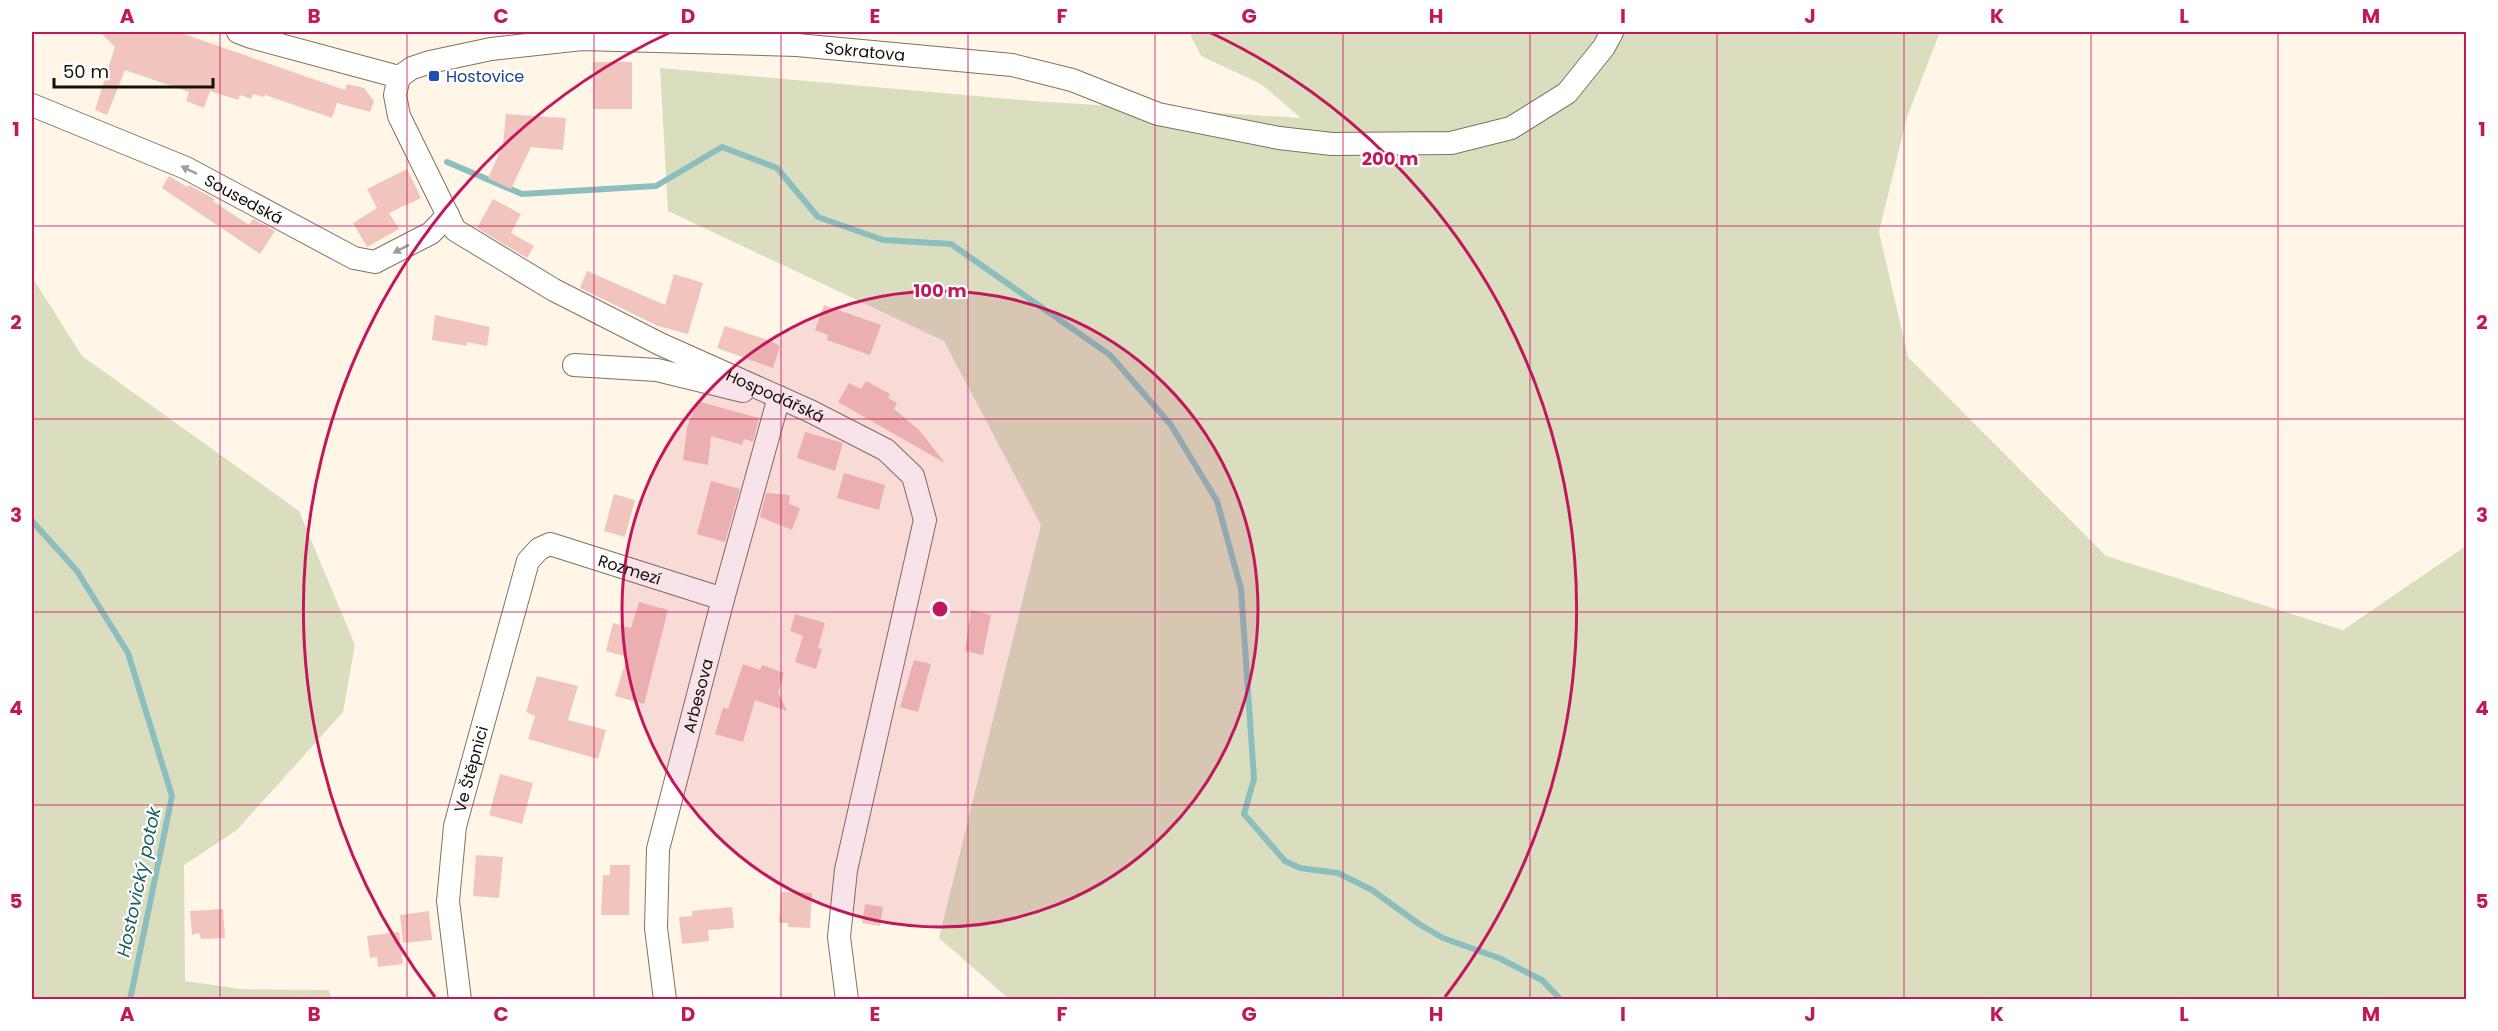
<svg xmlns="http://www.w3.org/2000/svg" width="2498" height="1031" font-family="Poppins,sans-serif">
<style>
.green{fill:#dadebf}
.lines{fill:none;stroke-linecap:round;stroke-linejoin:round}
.stream{stroke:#8dbebe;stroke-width:6}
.building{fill:#f1c4be}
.minor-casing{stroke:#7f735d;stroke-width:24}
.minor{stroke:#fff;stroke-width:22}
.oneway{fill:#a19f9c}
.grid{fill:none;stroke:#c2185b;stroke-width:1.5;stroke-opacity:0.55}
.ring{fill:none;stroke:#c2185b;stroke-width:3}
.transit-dot{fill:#1a4fb4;stroke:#fff;stroke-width:2}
.labels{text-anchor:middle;stroke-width:4.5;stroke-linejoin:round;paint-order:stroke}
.street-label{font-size:16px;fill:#151008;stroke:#fff}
.transit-label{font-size:16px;fill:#164399;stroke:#fff;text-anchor:start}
.water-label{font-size:18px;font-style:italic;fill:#1a5e5e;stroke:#fff}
.centre{fill:#c2185b;stroke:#fff;stroke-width:3}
.ring-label{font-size:18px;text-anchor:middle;font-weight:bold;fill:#c2185b;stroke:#fff;stroke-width:4.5;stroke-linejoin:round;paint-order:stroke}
.neatline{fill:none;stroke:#c2185b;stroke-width:2}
.grid-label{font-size:20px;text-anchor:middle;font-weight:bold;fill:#c2185b}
</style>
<rect width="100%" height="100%" fill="#fff6e7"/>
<g class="green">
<path d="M1189,32H1940L1907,117L1879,232L1908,357L2106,556L2343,630L2466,546V999H1009L939,938L1041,525L944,341L668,211L660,68L1033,101L1301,118L1261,84L1201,56Z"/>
<path d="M32,277L82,356L299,511L355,645L343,712L237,830L184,865L185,981L240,989L329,990L332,999H32Z"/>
</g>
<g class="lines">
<g class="stream">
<path d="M447,162L522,194L656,186L722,147L777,168L818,217L883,240L951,244L1110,355L1171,425L1217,501L1241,589L1254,779L1244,814L1285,861L1300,868L1338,873L1372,890L1419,924L1443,938L1499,958L1542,980L1561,1000"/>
<path d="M32,521L77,571L128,653L172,796L130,1000"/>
</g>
</g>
<g class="building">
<path d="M100,32H178L345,90L347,84L364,88L374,101L370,112L337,103L332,118L265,95L264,97L253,94L251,99L240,95L238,100L210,91L204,108L186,101L189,92L125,70L107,115L95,110L115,47Z"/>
<rect x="593" y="62" width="39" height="47"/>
<path d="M506,114L566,118L563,150L531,147L511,189L488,178L503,145Z"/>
<path d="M407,169L421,198L389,213L399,229L367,247L353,223L377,208L367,189Z"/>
<path d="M169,176L187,187L189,185L215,199L213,201L249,225L253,219L275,231L260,254L162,188Z"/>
<path d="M493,199L521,214L511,233L534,246L527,258L477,228Z"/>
<path d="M587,271L665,305L674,274L703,283L688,334L658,326L580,288Z"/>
<path d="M824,305L881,325L870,355L827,340L828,335L815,330Z"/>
<path d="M435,315L490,327L487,346L467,342V346L432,340Z"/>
<path d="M725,326L768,340L780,346L773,368L717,348Z"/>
<path d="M866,381L890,394L888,398L897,403L894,409L919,430L945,463L838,402L849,383L861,389Z"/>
<path d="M697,401L759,418L753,442L744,439L742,445L711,436L708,465L683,460L687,428Z"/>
<path d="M805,432L843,443L835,471L797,458Z"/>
<path d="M844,473L885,485L879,510L837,498Z"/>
<path d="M711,481L740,489L725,542L697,534Z"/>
<path d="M766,493L790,495L789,504L800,508L792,530L760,517Z"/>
<path d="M614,494L635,500L625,537L604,531Z"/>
<path d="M639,602L668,610L644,704L615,696L627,657L606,651L613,623L631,628Z"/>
<path d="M971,610L991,615L983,655L965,651Z"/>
<path d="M795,614L825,623L818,648L822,649L816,669L795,662L803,636L790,631Z"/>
<path d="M914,660L931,664L918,712L900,707Z"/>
<path d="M743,664L760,670L762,665L784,673L778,692L787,711L755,700L743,742L715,734L723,708L728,709Z"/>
<path d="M537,676L578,686L568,720L606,730L598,759L528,739L535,716L526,712Z"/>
<path d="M500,774L533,783L522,824L489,815Z"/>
<path d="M476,855L503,857L499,898L473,896Z"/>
<path d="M610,865H630L629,915H601L603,875H610Z"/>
<path d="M781,892L812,893L810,928L788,927V923H779Z"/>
<path d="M865,904L883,907L880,926L862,923Z"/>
<path d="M732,907L734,928L708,930L709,941L682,944L679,917L692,916V911Z"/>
<path d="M223,909L225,938L201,939L199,933L192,935L190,911Z"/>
<path d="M429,911L432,940L403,943L400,915Z"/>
<path d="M399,932L403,964L378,967L377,957L370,958L367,936Z"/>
</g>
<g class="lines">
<g class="minor-casing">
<g id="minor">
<path d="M238,32L251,37L399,77"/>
<path id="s1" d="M399,77L412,68L430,62L491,49L582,39L797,45L1012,65L1072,80L1158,114L1279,138L1332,144L1451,143L1511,128L1567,93L1604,47L1612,32"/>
<path id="s2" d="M399,77L395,95L399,116L455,230L554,290L660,344L810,411L886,450L913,476L925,520L846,870L839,937L847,1000"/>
<path id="s3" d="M32,105L186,168L354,258L375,262L431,233L448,215"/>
<path d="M574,365L657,370L743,391"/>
<path id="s4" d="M460,1000L448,901L455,826L528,561L539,549L550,544L723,599"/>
<path id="s5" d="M665,1000L656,928L658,849L723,599L779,397"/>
</g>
</g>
<use href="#minor" class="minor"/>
</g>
<defs><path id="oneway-solid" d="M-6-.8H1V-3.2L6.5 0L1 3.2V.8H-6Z" transform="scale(1.5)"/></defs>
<g class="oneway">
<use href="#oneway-solid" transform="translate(189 170) rotate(-154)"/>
<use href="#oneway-solid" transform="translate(401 249) rotate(153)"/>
</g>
<path class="grid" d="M220,32V1000M407,32V1000M594,32V1000M781,32V1000M968,32V1000M1155,32V1000M1343,32V1000M1530,32V1000M1717,32V1000M1904,32V1000M2091,32V1000M2278,32V1000M32,226H2466M32,419H2466M32,612H2466M32,805H2466"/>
<circle cx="940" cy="609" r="318" fill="#c2185b" fill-opacity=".12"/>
<g class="ring">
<circle cx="940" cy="609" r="318"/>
<path d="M435 997A637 637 0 0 1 671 32M1209 32A637 637 0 0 1 1445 997"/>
</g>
<rect class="transit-dot" x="428" y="70" width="12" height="12" rx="3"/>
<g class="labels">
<g class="street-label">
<text dy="6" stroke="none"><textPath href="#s1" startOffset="472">Sokratova</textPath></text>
<text dy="6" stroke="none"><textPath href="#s3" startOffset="232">Sousedská</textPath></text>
<text dy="6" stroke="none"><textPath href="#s2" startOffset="528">Hospodářská</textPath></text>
<text dy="6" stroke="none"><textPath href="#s4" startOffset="562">Rozmezí</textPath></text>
<text dy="6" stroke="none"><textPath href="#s5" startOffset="310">Arbesova</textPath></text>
<text dy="6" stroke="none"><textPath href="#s4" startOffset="234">Ve Štěpnici</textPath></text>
</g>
<g class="transit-label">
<text x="446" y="82">Hostovice</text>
</g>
<g class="water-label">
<text transform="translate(139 882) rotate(-78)" y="6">Hostovický potok</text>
</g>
</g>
<circle cx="940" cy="609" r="9" class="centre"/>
<g class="ring-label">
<text x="1390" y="165">200 m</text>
<text x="940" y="297">100 m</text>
</g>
<rect width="2498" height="1031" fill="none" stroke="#ffffff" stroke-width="66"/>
<path d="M54 78v9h159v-9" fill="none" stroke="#151008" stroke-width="3"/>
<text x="63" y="78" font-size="18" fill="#151008" stroke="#ffffff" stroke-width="4.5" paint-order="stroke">50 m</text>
<rect x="33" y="33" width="2432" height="965" class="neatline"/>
<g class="grid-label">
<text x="127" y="23">A</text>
<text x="314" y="23">B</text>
<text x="501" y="23">C</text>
<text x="688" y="23">D</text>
<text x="875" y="23">E</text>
<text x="1062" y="23">F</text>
<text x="1249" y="23">G</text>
<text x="1436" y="23">H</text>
<text x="1623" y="23">I</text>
<text x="1810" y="23">J</text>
<text x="1997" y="23">K</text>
<text x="2184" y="23">L</text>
<text x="2371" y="23">M</text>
<text x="16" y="136">1</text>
<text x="2482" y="136">1</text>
<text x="16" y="329">2</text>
<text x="2482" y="329">2</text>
<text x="16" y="522">3</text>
<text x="2482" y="522">3</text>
<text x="16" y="715">4</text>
<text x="2482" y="715">4</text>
<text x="16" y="908">5</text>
<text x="2482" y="908">5</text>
<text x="127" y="1021">A</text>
<text x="314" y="1021">B</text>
<text x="501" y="1021">C</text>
<text x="688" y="1021">D</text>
<text x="875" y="1021">E</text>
<text x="1062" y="1021">F</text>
<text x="1249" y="1021">G</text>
<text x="1436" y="1021">H</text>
<text x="1623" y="1021">I</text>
<text x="1810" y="1021">J</text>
<text x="1997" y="1021">K</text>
<text x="2184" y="1021">L</text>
<text x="2371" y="1021">M</text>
</g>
</svg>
